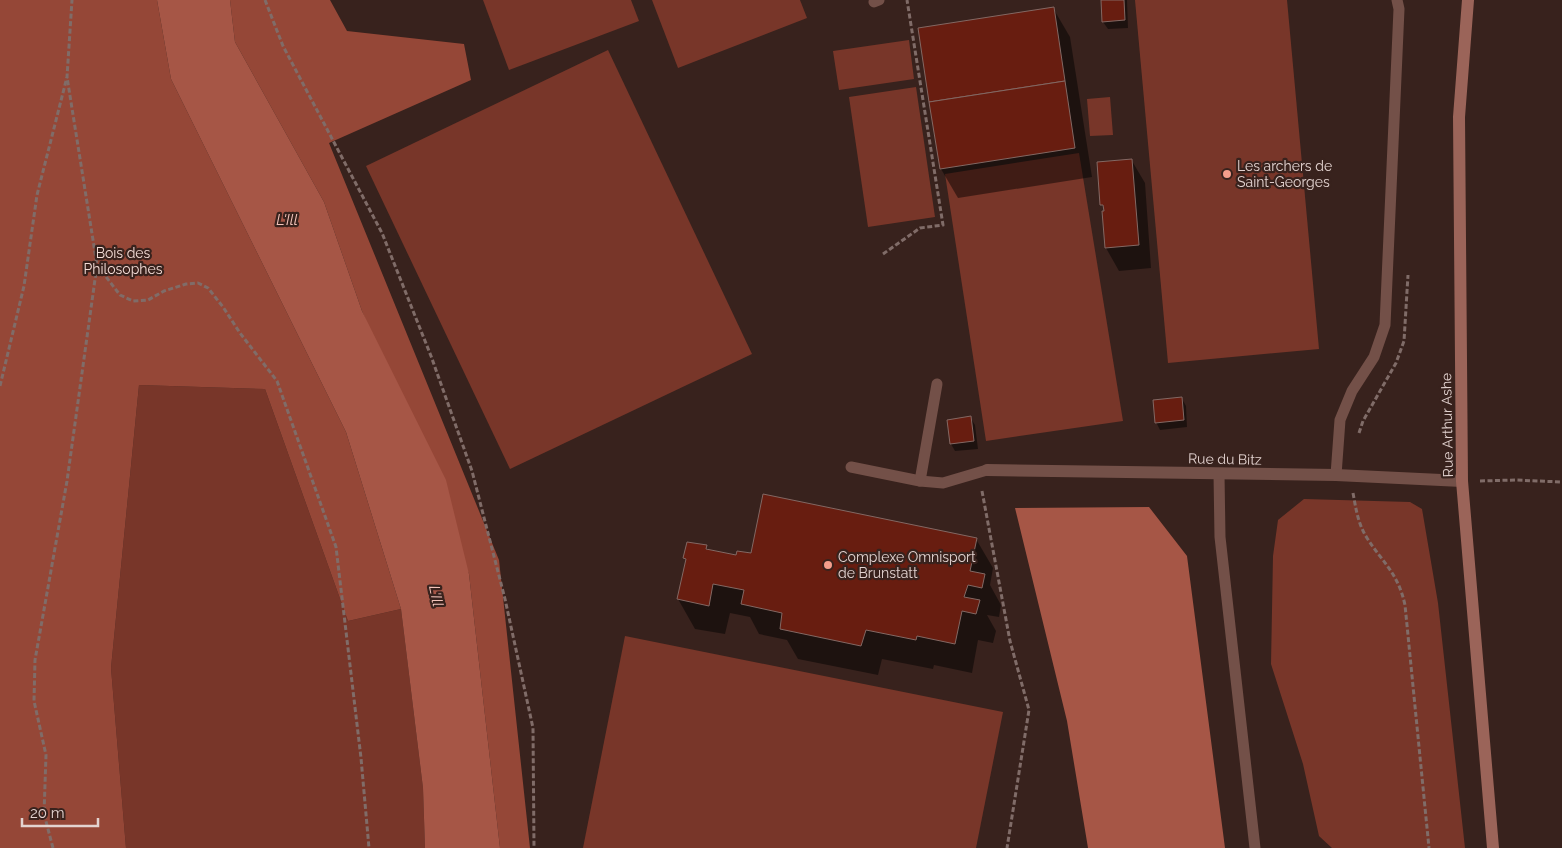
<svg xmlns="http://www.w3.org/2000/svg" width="1562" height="848" font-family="Raleway,sans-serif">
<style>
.green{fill:#783629}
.forest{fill:#954737}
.water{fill:#a65646}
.shadow{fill:#0007}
.building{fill:#681d10;stroke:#836863}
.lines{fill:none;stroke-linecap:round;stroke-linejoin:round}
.path{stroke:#806c68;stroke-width:3;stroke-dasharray:5 2.5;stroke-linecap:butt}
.service{stroke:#735048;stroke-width:11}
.minor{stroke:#735048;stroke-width:12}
.secondary{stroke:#9b6459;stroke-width:12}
.poi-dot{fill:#f49d8b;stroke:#38221d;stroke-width:2}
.labels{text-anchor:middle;stroke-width:4.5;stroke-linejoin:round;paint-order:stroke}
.poi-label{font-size:14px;fill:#e3d3d0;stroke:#38221d;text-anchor:start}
.park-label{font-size:14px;fill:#f4dcd6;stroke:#38221d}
.street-label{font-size:14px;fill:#e3d3d0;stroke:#38221d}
.water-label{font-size:15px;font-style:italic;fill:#f4c5bb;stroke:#38221d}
</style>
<rect width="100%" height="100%" fill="#38221d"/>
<g class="green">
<path d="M483,0H631L639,21L509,70Z"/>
<path d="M652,0H800L807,18L678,68Z"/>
<path d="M1135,0H1287L1319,349L1168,363Z"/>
<path d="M909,40L914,79L839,90L833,51Z"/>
<path d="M608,50L752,354L510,469L366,166Z"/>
<path d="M916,87L935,217L868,227L849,97Z"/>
<path d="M1110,97L1113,135L1090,136L1087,99Z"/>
<path d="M1079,153L1123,421L986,441L945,174Z"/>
<path d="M139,385L265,389L348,621L401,609L423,788L425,848H126L111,668Z"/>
<path d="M1304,499L1410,502L1422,509L1438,603L1465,848H1332L1319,836L1303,764L1271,664L1273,556L1278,520Z"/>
<path d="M625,636L1003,712L976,848H583Z"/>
</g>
<g class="forest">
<path d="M0,0H157L171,79L346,432L401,609L348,621L265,389L139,385L111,668L126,848H0Z"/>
<path d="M230,0H330L347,31L464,44L471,80L329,143L499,560L530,848H500L469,574L362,311L324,202L235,42Z"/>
</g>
<g class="water">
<path d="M157,0H230L235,42L324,202L362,311L446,480L469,574L500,848H425L423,788L401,609L346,432L171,79Z"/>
<path d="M1149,507L1187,556L1225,848H1088L1067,721L1015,508Z"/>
</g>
<g class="shadow">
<path d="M1102,0H1127L1128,28L1108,29L1103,22Z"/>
<path d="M1053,8L1070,37L1092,177L958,198L941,169L920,29Z"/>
<path d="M1132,161L1145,183L1151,268L1119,271L1106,248L1103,212L1105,210L1102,205Z"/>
<path d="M1182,399L1186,406L1187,427L1160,430L1156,422Z"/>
<path d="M970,417L975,425L978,449L955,451L951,444Z"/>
<path d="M976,539L993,568L990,585L1001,605L999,617L987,615L996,631L993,643L978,640L972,673L934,665L933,669L882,659L878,675L798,659L787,640L759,634L750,617L730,613L725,634L695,629L678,599L687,562L684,558L706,546L709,550L737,556Z"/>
</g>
<g class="building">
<path d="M1101,0H1124L1125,20L1102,22Z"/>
<path d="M1054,7L1065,81L929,102L918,28Z"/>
<path d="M1065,81L1075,148L940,169L929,102Z"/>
<path d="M1132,159L1139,245L1105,248L1102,211H1104L1103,205H1100L1097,162Z"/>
<path d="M1182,397L1184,420L1155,423L1153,400Z"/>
<path d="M971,416L974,441L950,444L947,420Z"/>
<path d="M763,494L977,538L970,571L985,574L982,588L968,585L964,597L980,600L976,614L962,611L955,644L917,636L916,640L866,630L861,646L780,629L782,613L741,604L744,590L713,584L709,606L677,599L686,559L683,558L687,542L707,545L706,549L736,555L737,551L751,553Z"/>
</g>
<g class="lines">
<g class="path">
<path d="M265,0L283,46L382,233L431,356L472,471L505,599L533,728L534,848"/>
<path d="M883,254L920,228L943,225L907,0"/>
<path d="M97,265L120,295L133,301L148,300L164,291L186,284L198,283L208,288L223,307L240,333L277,381L336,547L361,758L369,848"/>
<path d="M0,386L24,286L37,195L67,77L72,0"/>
<path d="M1359,433L1363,421L1396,363L1404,341L1408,275"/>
<path d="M1480,481L1515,480L1562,482"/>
<path d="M982,491L1010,641L1029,710L1007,848"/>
<path d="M1353,493C1356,509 1358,524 1367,538C1383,563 1398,573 1405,605L1429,848"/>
<path d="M53,848L44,814L46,755L34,701L35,660L67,481L97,265L67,77"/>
</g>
<g class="service">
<path d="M874,2L879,0"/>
<path d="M851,467L920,481L943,483L987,470"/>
<path d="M1219,474L1220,537L1255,848"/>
<path d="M1336,475L1340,420L1352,391L1374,357L1385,325L1399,9L1397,0"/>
<path d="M920,481L937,384"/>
</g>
<path class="minor" d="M987,470L1336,475L1462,481"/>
<path class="secondary" d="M1468,0L1459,117L1462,481L1493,848"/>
</g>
<g class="poi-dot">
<circle cx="1227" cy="174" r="5"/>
<circle cx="828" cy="565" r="5"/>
</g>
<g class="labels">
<g class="poi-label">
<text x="1237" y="171">Les archers de<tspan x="1237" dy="16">Saint-Georges</tspan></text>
<text x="838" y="562">Complexe Omnisport<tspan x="838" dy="16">de Brunstatt</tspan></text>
</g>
<g class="park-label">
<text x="123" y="258">Bois des<tspan x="123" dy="16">Philosophes</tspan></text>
</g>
<g class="street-label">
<text transform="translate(1447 425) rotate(-91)" y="5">Rue Arthur Ashe</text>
<text transform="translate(1225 459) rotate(1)" y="5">Rue du Bitz</text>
</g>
<g class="water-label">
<text x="287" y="225">L'Ill</text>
<text transform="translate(436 596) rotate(79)" y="5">L'Ill</text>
</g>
</g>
<path d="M22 818v8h76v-8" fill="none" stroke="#e3d3d0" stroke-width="2.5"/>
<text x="30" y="818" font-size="15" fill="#e3d3d0" stroke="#38221d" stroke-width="4" paint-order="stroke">20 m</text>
</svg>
